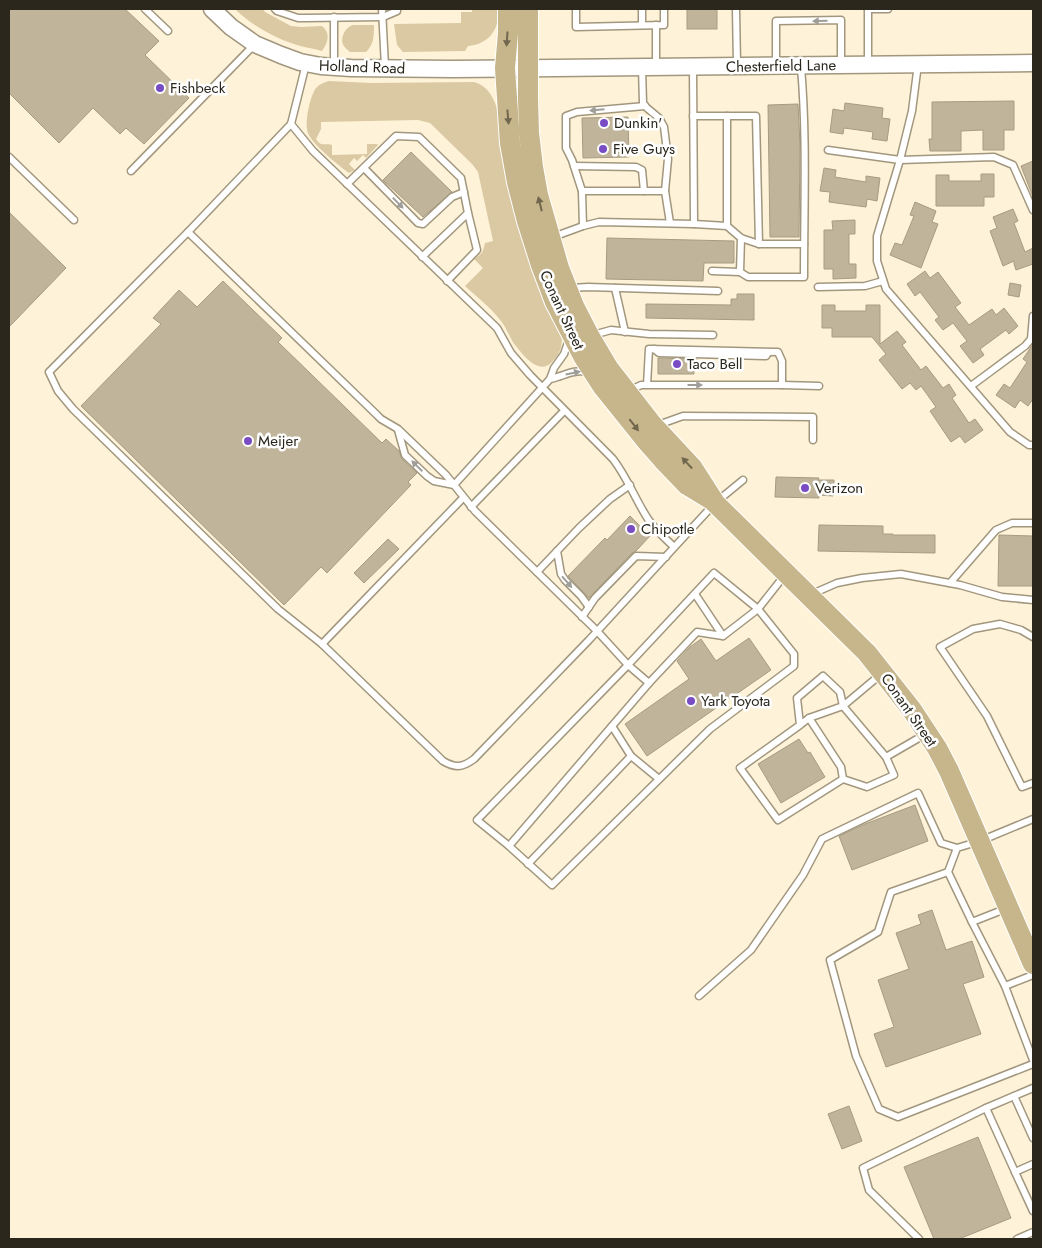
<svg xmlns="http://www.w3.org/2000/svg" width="1042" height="1248" font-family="Jost,sans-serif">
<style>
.green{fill:#dac9a3}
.building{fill:#c0b59b;stroke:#a79c83}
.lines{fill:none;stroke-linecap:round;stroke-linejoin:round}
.service-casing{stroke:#a2977e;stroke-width:9}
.tertiary-casing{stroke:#a2977e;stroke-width:19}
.primary-casing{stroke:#fff;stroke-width:22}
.service{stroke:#fff;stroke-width:6}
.tertiary{stroke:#fff;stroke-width:16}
.primary{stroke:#c7b68b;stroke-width:20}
.oneway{fill:#a09e99}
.oneway2{fill:#71674e}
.poi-dot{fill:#794cc4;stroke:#fff;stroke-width:2}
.labels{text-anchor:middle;stroke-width:5;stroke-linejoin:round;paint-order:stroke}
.street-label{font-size:15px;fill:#2b271d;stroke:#fff}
.poi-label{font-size:15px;fill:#2b271d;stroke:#fff;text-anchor:start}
</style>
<rect width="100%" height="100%" fill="#fef3d8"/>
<g class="green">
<path d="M235,9H263L265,12L291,26L301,27L322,26C331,33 328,43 322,51C312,48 301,47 291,43C271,36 250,24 235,9Z"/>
<path d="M472,9H499C499,30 489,44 468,46L465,51L403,52L397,45L394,24L461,23V12H472Z"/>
<path d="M353,25H374C374,36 374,44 366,52H350C350,52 344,47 344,46C339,39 345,27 353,25Z"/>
<path d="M329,81L371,83L474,82C491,87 495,102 500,117L562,338C562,349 559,354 552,362C539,376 523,355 515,345C510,338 507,329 501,321C491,308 477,297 465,286L483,268L474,259C483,252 482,255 485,243L493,241L478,172L472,164L430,123L418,120L321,122V129L316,139C321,147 324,143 332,145V155L367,154V144H377L378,145L366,158L363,155L357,161L354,158L349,164L355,170L349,173C339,166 312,144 308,133C304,124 310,96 316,88C320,84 324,82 329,81Z"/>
</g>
<g class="building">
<path d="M9,9H125L159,41L145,55L189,98L144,144L126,128L120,134L93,108L59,143L9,93Z"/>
<rect x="687" y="9" width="30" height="20"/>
<path d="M1014,101V130H1004V150H983V130L961,131V151H930L929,139H932V102Z"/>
<path d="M845,103L883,108L882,118L890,119L887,141L872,139L873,132L844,128L843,134L830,132L833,109L844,111Z"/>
<path d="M798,104L800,145L799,237H770L768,105Z"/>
<path d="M628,117L629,157L583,158L582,118Z"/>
<path d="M411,152L452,192L423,217L383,180Z"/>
<path d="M1033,161V197L1021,166Z"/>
<path d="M824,168L836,170L835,177L866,182V176L880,178L877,201L867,199L866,207L829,202L830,192L820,191Z"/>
<path d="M981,174H994V197H984V206H936V175H949V181H981Z"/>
<path d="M915,202L936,211L932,222L938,224L921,268L890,255L895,243L902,245L914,216L910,215Z"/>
<path d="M1013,209L1018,221L1014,223L1025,252L1033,248V264L1016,270L1014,264V261L1003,266L990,231L997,228L993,217Z"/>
<path d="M9,212L66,268L9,327Z"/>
<path d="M855,220V234H849V264H856V278L833,279V269H824V230H833L832,221Z"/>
<path d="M607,238L734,241V263H704L703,281L606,279Z"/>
<path d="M925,271L930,278L938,272L961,303L955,307L969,325L992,309L996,315L1004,308L1018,326L1009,334L1006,330L980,349L984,355L973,363L960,346L967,341L953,323L943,330L935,320L939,317L920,292L915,296L907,284Z"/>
<path d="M223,281L282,338L278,342L382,443L386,439L399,451L402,459L417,473L408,482L411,485L327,573L321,567L284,605L81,406L161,324L153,318L179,290L197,307Z"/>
<path d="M1010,283L1021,285L1019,297L1008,295Z"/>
<path d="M737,294H754V320L646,318V304L731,305V299H737Z"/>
<path d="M822,305H835V311H866V305H880V344L897,331L906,342L902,345L921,370L926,366L943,388L949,384L956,395L952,398L969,423L975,419L983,430L965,443L960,436L951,442L930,411L936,407L921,386L916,390L910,383L902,389L879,360L886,354L872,337H832V328H822Z"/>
<path d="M1033,344V399L1028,406L1020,400L1015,408L996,395L1004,384L1010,388L1027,362L1023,359Z"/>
<path d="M658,358L697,359V367H694V374H658Z"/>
<path d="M776,477L819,478L818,480H834L833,496L819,495V498L775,497Z"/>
<path d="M630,516L650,536L636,551L632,553L589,598L568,576L605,538L607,540Z"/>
<path d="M819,525L883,526V534H893V535H935V553L818,551Z"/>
<path d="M999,535L1033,536V586H998Z"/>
<path d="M388,539L399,549L364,583L354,573Z"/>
<path d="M749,638L771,670L647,756L625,724L689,679L677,661L690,647L701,639L716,661Z"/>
<path d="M799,739L808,753L810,752L825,777L781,803L758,764Z"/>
<path d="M915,805L928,841L852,870L839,836L865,824Z"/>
<path d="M932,910L946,950L972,941L984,977L963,984L981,1034L886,1067L874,1034L894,1027L878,980L909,969L896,933L921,924L918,915Z"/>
<path d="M849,1106L862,1141L842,1149L828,1114Z"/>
<path d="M978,1137L1011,1218L959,1239H934L904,1167Z"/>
</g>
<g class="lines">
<g class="service-casing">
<g id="service">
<path d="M145,9L168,31"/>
<path d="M275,9L277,11L298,18H305L383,17L397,11V9"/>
<path d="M382,9L385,67"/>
<path d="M576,9V27L664,25V9"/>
<path d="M642,9V25"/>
<path d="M736,9L737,65"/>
<path d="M868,9V63"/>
<path d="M868,9H888"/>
<path d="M334,17V66"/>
<path d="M656,25V66"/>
<path d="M306,64L291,124L188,232L49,372L58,391L73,409L278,609L322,644L443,761C455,768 462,768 474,759L589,640L715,503L743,480"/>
<path d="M918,64L912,111L900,160L877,236V261L886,289L1010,432L1029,445H1033"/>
<path d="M776,65V21L841,20V64"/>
<path d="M642,68L643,103L647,108L659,118L664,127L668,159L665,191"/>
<path d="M693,116H756L759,244"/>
<path d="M727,116V226"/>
<path d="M291,124L313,151L497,328L511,353L530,375L613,459C627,477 635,499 648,519C655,530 665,538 674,547"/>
<path d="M828,150L900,160L994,157L1013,165L1033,210"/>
<path d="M9,157L74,220"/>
<path d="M574,166L636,167L642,170L644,191"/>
<path d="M364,168L418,223L423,224L452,197L464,192"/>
<path d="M131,171L254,45"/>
<path d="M347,184L396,136L419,137L461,178L468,213L477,250L447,281"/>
<path d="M582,191L572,160L566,148V116L577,112L645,106"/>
<path d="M694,224L727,226L741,238L759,244H804"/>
<path d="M583,226L582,191H665L670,223"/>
<path d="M188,232L376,414L381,419L398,429L446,475L475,511L597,631L628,665L477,820L509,846L552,885L710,729L794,666V654L758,609L714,573L628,665L649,683"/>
<path d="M553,237L583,226L599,222L694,224L693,68"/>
<path d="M422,257L468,213"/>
<path d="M712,271L740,272L741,238"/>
<path d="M740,272L748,277H804C804,207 807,136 801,67"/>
<path d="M818,287L865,286L883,281"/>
<path d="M571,288L588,287L718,291"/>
<path d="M615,288L625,332"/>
<path d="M593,335L611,330L649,334L713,335"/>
<path d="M654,349L659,353L766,356L768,353"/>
<path d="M550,379C565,376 572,369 588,372"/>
<path d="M782,385L819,386"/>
<path d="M971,386L1025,346L1031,339L1033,316"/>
<path d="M629,391L641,385H782V361L778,352L649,349L647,385"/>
<path d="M658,425L683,416L813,417V440"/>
<path d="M398,430L405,455L427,476L434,481L454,485L550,379L554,368L564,354L569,340"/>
<path d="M471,507L564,411"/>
<path d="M557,551L561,574L565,580L581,596L589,607"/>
<path d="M537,572L579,528L610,499L630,485"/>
<path d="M950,583L996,530L1012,523H1033"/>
<path d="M695,594L723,636"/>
<path d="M812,594L837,583L862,578L901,574L960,585L1002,597L1033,600"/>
<path d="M582,617L595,598L636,556L666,557"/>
<path d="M1033,637L1021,630L1000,624L973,629L940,647L987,716L1022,787L1033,783"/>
<path d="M322,644L463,498"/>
<path d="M880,675L843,706L886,757L924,735"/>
<path d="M809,718L841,767L843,779"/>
<path d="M800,725L797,698L823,676L840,692L843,706L809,718L800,725L740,768L778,820L843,779L867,787L894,775L886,757"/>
<path d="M631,756L659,779"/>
<path d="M509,846L649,683L697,632L723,636L758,609L784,576"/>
<path d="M528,864L631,756L612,726"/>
<path d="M948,872L957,848L980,841L1033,819"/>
<path d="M1005,909L972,922L948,872L891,892L878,932L830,960L856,1056L879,1109L898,1117L1033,1064"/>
<path d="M972,922L1005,986"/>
<path d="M1033,975L1005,986L1033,1060"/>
<path d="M699,996L751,950L803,875L822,839L918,793L941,843L957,848"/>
<path d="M1014,1096L1033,1138"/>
<path d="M986,1108L1033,1088"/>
<path d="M1015,1172L1033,1211"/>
<path d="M919,1239L869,1190L863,1168L986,1108L1015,1172L1033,1164"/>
<path d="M1017,1239L1033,1232"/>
</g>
</g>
<g class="tertiary-casing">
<path id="tertiary" d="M212,9L231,27L255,44L281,55L300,62L321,66L351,68L453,69L1033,63"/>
</g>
<g class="primary-casing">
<g id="primary">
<path d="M508,9V33L505,68L510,143L517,182L527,221L541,265L555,302L583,356L603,387L648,443L663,460L687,485L710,499"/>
<path d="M528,9V98L529,133L533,167L538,195L559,268L574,306L590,337L609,369L651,423L692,467L715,503L867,653L912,710L937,748L949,771L1033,964"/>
</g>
</g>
<use href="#service" class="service"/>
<use href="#tertiary" class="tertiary"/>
<use href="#primary" class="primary"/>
</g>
<defs><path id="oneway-solid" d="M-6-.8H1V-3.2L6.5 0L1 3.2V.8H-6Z" transform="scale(1.25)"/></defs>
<g class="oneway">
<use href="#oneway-solid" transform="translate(820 21) rotate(179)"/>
<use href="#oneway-solid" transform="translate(597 110) rotate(175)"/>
<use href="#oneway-solid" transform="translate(398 203) rotate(46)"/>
<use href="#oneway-solid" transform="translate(573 373) rotate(-12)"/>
<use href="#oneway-solid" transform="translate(695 385)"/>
<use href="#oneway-solid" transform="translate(417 466) rotate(-135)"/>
<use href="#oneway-solid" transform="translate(567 582) rotate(49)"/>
</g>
<g class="oneway2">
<use href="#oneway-solid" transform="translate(507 39) rotate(94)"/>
<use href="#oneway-solid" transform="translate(508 117) rotate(85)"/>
<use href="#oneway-solid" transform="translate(540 204) rotate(-104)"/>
<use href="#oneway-solid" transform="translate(634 425) rotate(52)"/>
<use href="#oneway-solid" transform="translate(687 463) rotate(-133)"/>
</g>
<g class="poi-dot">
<circle cx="160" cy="88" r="5"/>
<circle cx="604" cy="123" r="5"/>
<circle cx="603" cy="149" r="5"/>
<circle cx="677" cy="364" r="5"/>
<circle cx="248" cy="441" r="5"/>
<circle cx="805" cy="488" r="5"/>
<circle cx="631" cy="529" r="5"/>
<circle cx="691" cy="701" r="5"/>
</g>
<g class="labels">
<g class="street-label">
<text transform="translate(781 66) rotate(-1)" y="5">Chesterfield Lane</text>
<text transform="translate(362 67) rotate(2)" y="5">Holland Road</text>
<text transform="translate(562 310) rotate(65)" y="5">Conant Street</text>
<text transform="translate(909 710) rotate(55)" y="5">Conant Street</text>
</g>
<g class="poi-label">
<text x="170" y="93">Fishbeck</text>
<text x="614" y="128">Dunkin'</text>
<text x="613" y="154">Five Guys</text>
<text x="687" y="369">Taco Bell</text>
<text x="258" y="446">Meijer</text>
<text x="815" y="493">Verizon</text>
<text x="641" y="534">Chipotle</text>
<text x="701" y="706">Yark Toyota</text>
</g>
</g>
<rect width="1042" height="1248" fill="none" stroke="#2b271d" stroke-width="20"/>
</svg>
